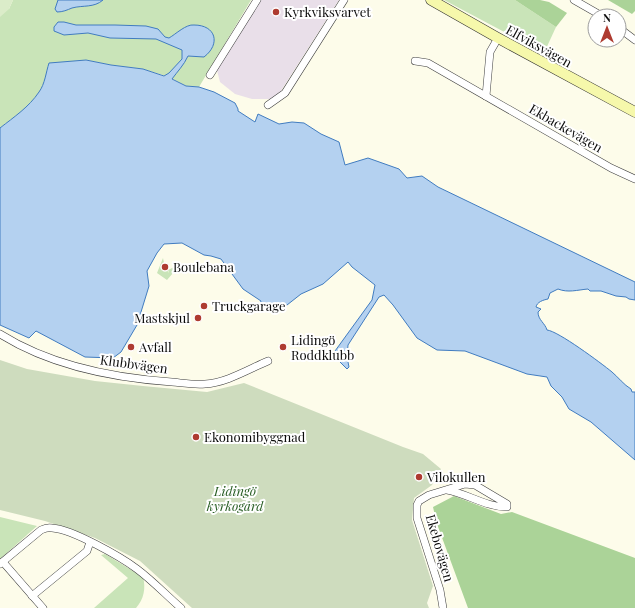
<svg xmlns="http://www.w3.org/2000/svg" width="635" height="608" font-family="'Playfair Display',serif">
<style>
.industrial{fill:#e9dfe9}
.green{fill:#c9e4b8}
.forest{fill:#abd398}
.cemetery{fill:#cedcbe}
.pitch{fill:#dbecc9}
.water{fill:#b4d1f0;stroke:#417cc0}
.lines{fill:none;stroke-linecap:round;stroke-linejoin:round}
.street-casing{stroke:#3e3e3e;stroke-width:8}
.secondary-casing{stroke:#2d2d2d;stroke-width:11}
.street{stroke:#fff;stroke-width:7}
.secondary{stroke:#f6f8ab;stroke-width:10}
.poi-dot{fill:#ae3b30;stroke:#fff;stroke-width:1.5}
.labels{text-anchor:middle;stroke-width:4;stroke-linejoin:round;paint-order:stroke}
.poi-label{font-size:13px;fill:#0b0b0b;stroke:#fff;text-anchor:start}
.street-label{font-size:13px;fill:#0b0b0b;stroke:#fff}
.park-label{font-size:13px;font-style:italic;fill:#265c22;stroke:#fff}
</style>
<rect width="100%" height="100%" fill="#fdfcea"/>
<path class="industrial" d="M254,0H339L277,97L270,99H252L235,94L220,82L215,63Z"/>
<g class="green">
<path d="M13,0H251L199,87L186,86L169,77L143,69L111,65L86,60L45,80L40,92L26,108L0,128V7L9,9Z"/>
<path d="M444,0H515L556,27L544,53Z"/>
<path d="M163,258L164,263L162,264L169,273L168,270L178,265L179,266L167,280L157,273Z"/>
<path d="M0,517L37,526L0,559Z"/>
<path d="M105,554L143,577C146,588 144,599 136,608H94L128,578L101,555Z"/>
</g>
<g class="forest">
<path d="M515,0H540L549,2L567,13L556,27Z"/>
<path d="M608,0H635V11L632,14Z"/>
<path d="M454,496L501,514L512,512L635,558V608H468L437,524L433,507Z"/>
</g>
<path class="cemetery" d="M0,360L27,369L95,381L143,386L207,392L244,383L403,447L423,454L441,469L432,485L414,498L412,520L433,586L427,603L429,608H192L140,561L95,538L45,521L0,510Z"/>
<path class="pitch" d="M0,0H13L9,9L0,17Z"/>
<g class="water">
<path d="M58,0H103C94,8 83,5 72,8C67,10 63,12 57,12L55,9Z"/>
<path d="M58,22H64L76,25H115L146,26L158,29L165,37L169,38C176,34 186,24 194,25C216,25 221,44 204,57L188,56C184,65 177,72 172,79L186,86L199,87L214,92L235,103L238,109V111L255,122L258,114L279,124L292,122L304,123L321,134L339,142L345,165L368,158L399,169L407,178L422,176L438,187L635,282V300L629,299L626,297L616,296L601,291H590L588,289C577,290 568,293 558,289L550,293L548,299C543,300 537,302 536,307L541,309L538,312C538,320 545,323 547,330C558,331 601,363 612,372C618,377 624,385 631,389L632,392H635V460L591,422L569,409L562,397L551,386L547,377L527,374L465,351L437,350L417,338L393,305L384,295L379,297L348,345L347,357L349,367L347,369L337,359L335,351L372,300L375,285L352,267L348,262L323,284L301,294L287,305L278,308L260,304L261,301L243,289L221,259L211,256L204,255L182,243L164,244L157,253L147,271L149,286L137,325L121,352L113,358L85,357L36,331L29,338L0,325V128C14,117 29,107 39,92C45,84 46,72 49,63L86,60L111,65L143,69L164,76L169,73L182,59V50L156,39L110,38L88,33L64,35L54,31V27Z"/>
</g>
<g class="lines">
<g class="street-casing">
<g id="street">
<path d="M574,0L602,16"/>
<path d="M619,28L635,40"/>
<path d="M415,61L428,63L611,168L635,179"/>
<path d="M210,75L257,0"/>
<path d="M486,96L490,52L498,38"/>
<path d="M268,105L285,93L344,0"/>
<path d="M0,334C51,366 113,378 172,382C183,383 194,385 205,384C226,383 249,369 268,361"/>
<path d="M3,562L43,608"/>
<path d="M0,564L41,530C45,528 48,527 52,528C72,529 121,557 137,569C153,581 166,595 181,608"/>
<path d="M32,596L87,551L90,542"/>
<path d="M443,608L440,590L417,518V505L419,501L429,495L465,484L475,485L507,504V507C486,507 468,494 447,490"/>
</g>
</g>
<g class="secondary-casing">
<path id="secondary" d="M431,0L498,38L635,112"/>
</g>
<use href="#street" class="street"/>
<use href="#secondary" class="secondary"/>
</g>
<g class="poi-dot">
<circle cx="276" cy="12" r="4"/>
<circle cx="165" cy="267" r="4"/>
<circle cx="204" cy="306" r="4"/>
<circle cx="198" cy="318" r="4"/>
<circle cx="131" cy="347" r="4"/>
<circle cx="283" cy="347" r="4"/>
<circle cx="196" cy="437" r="4"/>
<circle cx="419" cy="477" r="4"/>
</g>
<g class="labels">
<g class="poi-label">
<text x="284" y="17">Kyrkviksvarvet</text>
<text x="173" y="272">Boulebana</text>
<text x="212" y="311">Truckgarage</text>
<text x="190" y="323" text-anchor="end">Mastskjul</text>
<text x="291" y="345">Lidingö<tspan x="291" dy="15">Roddklubb</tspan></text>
<text x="139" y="352">Avfall</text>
<text x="204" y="442">Ekonomibyggnad</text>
<text x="427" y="482">Vilokullen</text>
</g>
<g class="street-label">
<text transform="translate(539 46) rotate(29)" y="5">Elfviksvägen</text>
<text transform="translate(566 128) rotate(30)" y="5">Ekbackevägen</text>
<text transform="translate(134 364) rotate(8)" y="5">Klubbvägen</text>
<text transform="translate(440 548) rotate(74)" y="5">Ekebovägen</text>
</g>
<g class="park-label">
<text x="235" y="496">Lidingö<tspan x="235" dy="15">kyrkogård</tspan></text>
</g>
</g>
<g transform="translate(607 28)"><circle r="19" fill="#ffffff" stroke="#9d9d9d"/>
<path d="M0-3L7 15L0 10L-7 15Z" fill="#ae3b30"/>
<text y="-6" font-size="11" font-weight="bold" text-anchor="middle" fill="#0b0b0b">N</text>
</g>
</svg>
